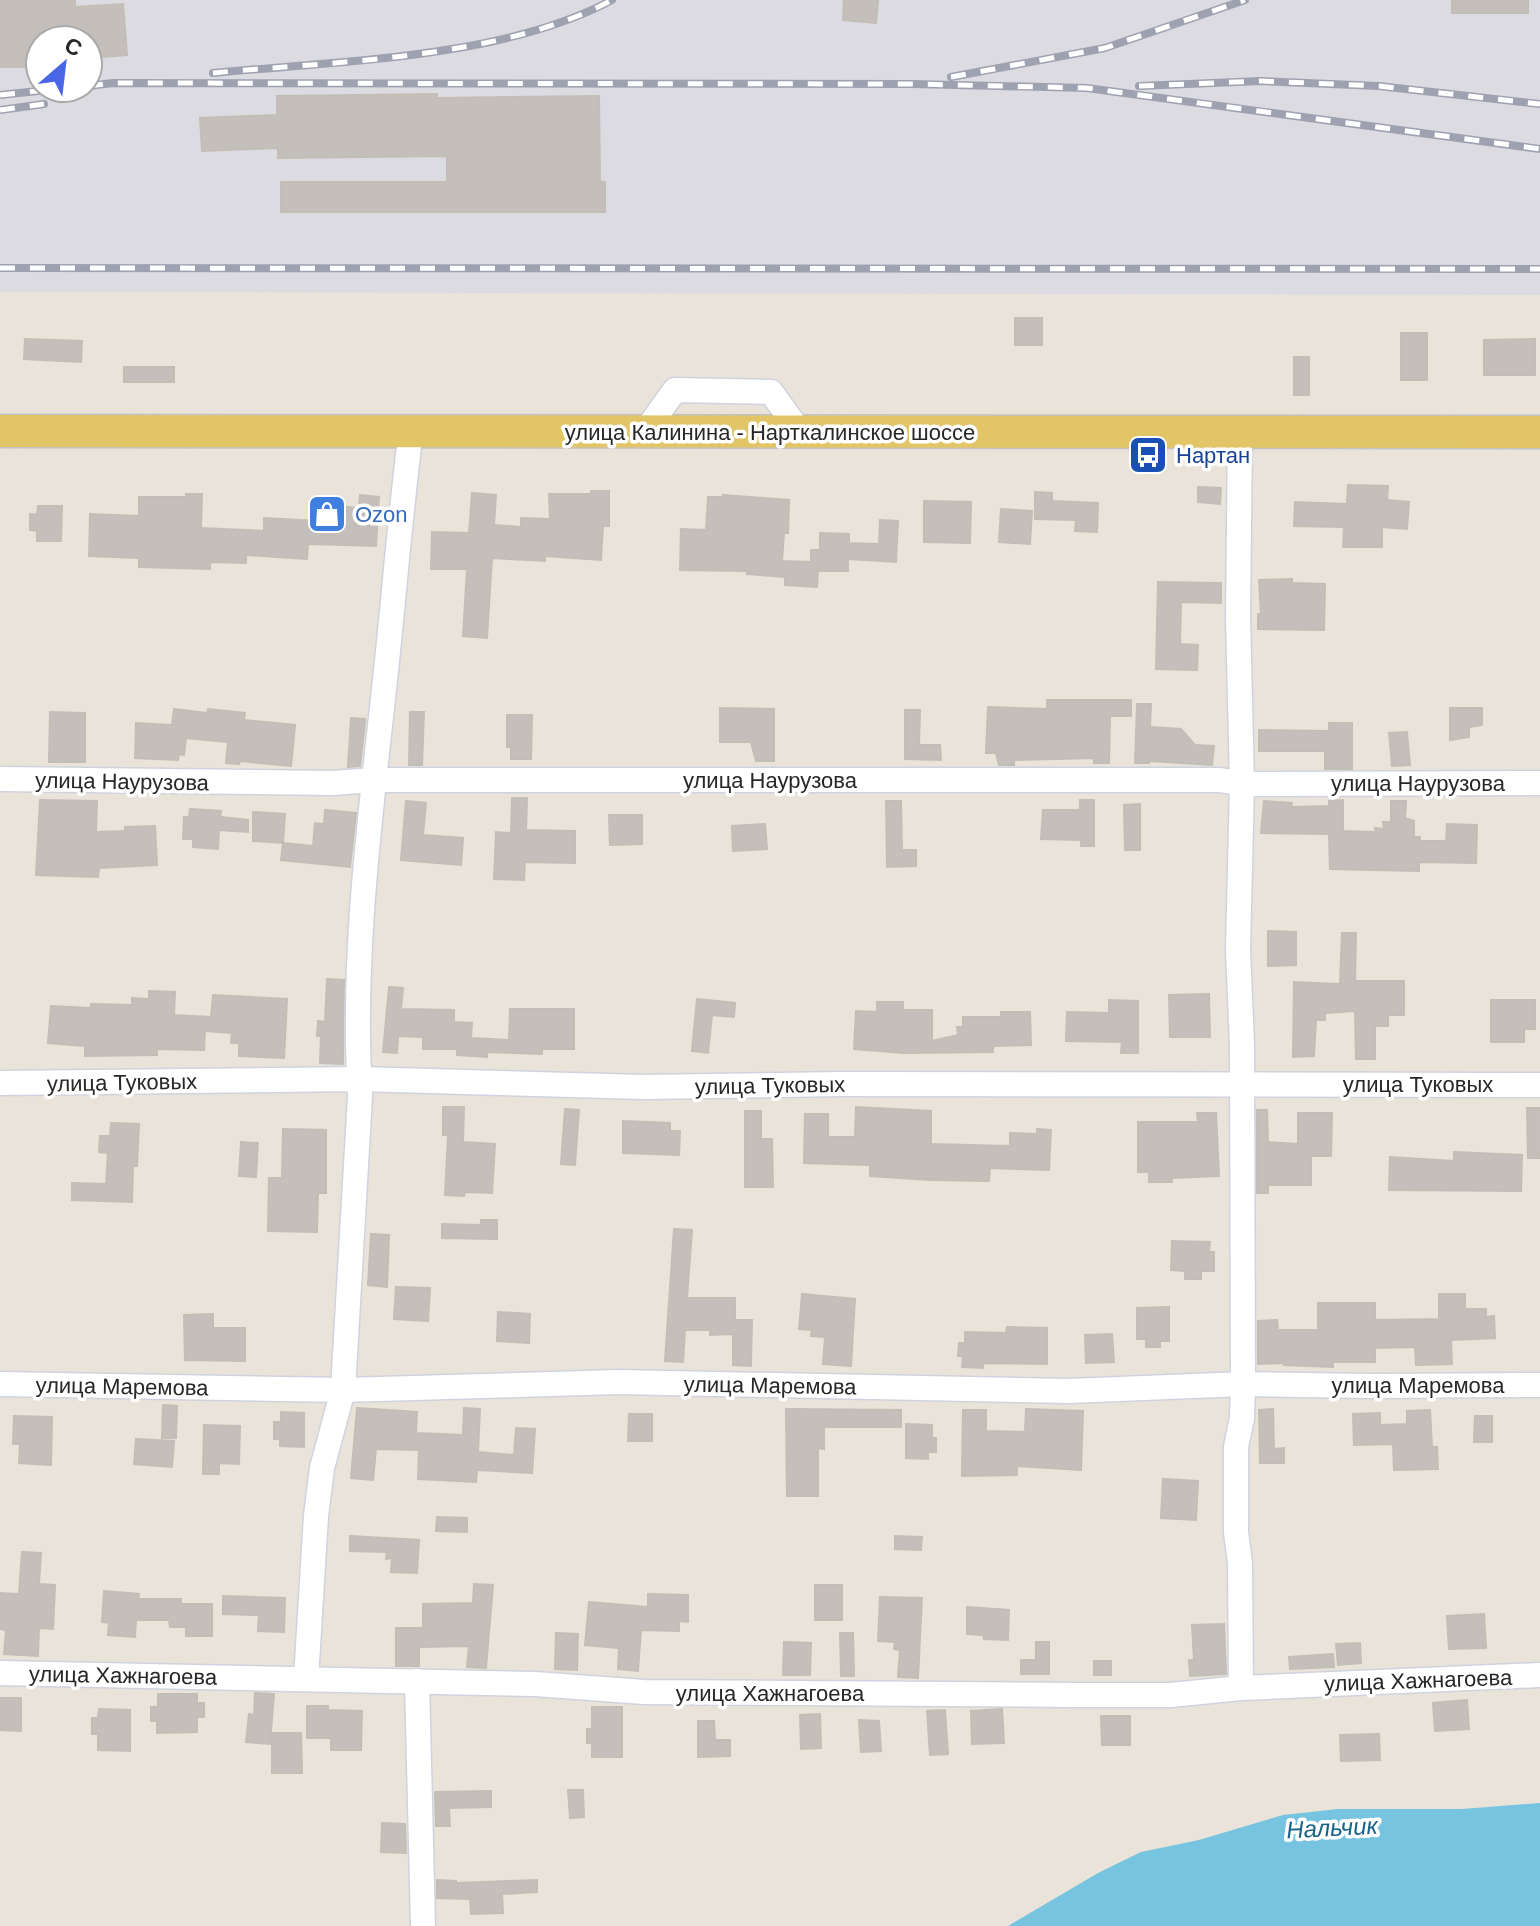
<svg xmlns="http://www.w3.org/2000/svg" width="1540" height="1926" font-family="Helvetica,sans-serif">
<style>
.industrial{fill:#dcdbe1;fill-rule:evenodd}
.water{fill:#77c4e1}
.building{fill:#c4bfba;stroke:#c3beb5;stroke-width:2}
.lines{fill:none;stroke-linecap:round;stroke-linejoin:round}
.minor-casing{stroke:#d0d3df;stroke-width:27}
.major-casing{stroke:#c3c3c3;stroke-width:35}
.minor{stroke:#fff;stroke-width:24}
.major{stroke:#e1c567;stroke-width:32}
.rail-casing{stroke:#9ea1b0;stroke-width:8}
.rail{stroke:#fff;stroke-width:5;stroke-dasharray:15;stroke-linecap:butt}
.labels{text-anchor:middle;stroke-width:7;stroke-linejoin:round;paint-order:stroke}
.street-label{font-size:22px;fill:#272727;stroke:#fff}
.transit-label{font-size:22px;fill:#164399;stroke:#fff;text-anchor:start}
.shop-label{font-size:22px;fill:#366cbe;stroke:#fff;text-anchor:start}
.water-label{font-size:24px;font-style:italic;fill:#1b6288;stroke:#fff}
</style>
<rect width="100%" height="100%" fill="#e9e3da"/>
<path class="industrial" d="M0,0H1540V295L0,292ZM40,40H88V88H40Z"/>
<path class="water" d="M1540,1803V1926H1008L1098,1873L1141,1852L1199,1840L1283,1815L1338,1809H1462Z"/>
<g class="building">
<path d="M0,0H75V7L123,4L127,55L88,58V40H40V60L24,61V67H0Z"/>
<path d="M844,0H878L876,23L843,20Z"/>
<rect x="1452" y="0" width="76" height="13"/>
<path d="M437,94V98L599,96L600,182H605V212H281V182H447V156L278,158V148L202,151L200,118L277,115V96Z"/>
<rect x="1015" y="318" width="27" height="27"/>
<rect x="1401" y="333" width="26" height="47"/>
<path d="M25,339L82,341L81,362L24,359Z"/>
<path d="M1535,339V375H1484V340Z"/>
<rect x="1294" y="357" width="15" height="38"/>
<rect x="124" y="367" width="50" height="15"/>
<path d="M1348,485L1388,486L1387,500L1409,502L1407,529L1382,527V547H1343L1344,527L1294,526L1295,502L1347,504Z"/>
<path d="M1198,487L1221,488L1220,504L1198,502Z"/>
<path d="M591,491H609V526H603L601,560L545,556V561L492,558L487,638L463,636L467,569H431L432,532L469,533L472,493L496,495L494,525L521,527V518L550,519L549,494H591Z"/>
<path d="M1035,492L1052,493V501L1098,503L1097,532L1075,531L1076,520L1035,519Z"/>
<path d="M186,494H202L201,528L264,531V518L319,521L320,505L359,508L360,495L379,497L376,546L308,544L307,559L246,555V563L210,562V569L139,567V558L89,556L90,514L139,516V497H186Z"/>
<path d="M723,495L789,500L788,533H784L782,561L811,562V550H820V533L849,534V543L879,544L880,520L898,521L896,562L848,559V571H818L817,587L785,585V577L747,574V571L680,570L681,529L706,530L708,497H723Z"/>
<path d="M924,501L971,502L970,543L924,542Z"/>
<path d="M38,506H62L61,541H37V531L30,530V514L37,515Z"/>
<path d="M1001,509L1032,511L1030,544L999,542Z"/>
<path d="M1292,579V583L1325,584L1324,630L1258,629V614H1261L1259,580Z"/>
<path d="M1158,582L1221,583V603L1181,602L1180,644L1198,645L1197,670L1156,669Z"/>
<path d="M1047,700H1131V716H1110L1109,763H1094V758L1014,760V765H999L996,753H986L988,707L1047,709Z"/>
<path d="M1137,704H1151L1150,727L1181,729L1195,745L1214,746L1212,765L1150,761L1149,763H1135Z"/>
<path d="M720,708L774,709V761H756L751,742H720Z"/>
<path d="M1450,708H1482V725L1469,727V737L1450,740Z"/>
<path d="M174,709L207,713L208,709L245,713L244,720L295,725L291,766L240,761L239,764L226,763L228,742L186,738L184,755L179,754L178,760L135,758L136,723L172,725Z"/>
<path d="M905,710H920L919,745H940L941,760L905,759Z"/>
<path d="M50,712L85,713V762H49Z"/>
<path d="M410,712H424L422,765H409Z"/>
<path d="M507,715H532L531,759H511V747H507Z"/>
<path d="M351,718L365,719L364,731L360,766L348,767Z"/>
<path d="M1329,723H1352V769H1325V751H1259V730L1329,731Z"/>
<path d="M1407,732L1410,765L1392,766L1389,733Z"/>
<path d="M512,798H527L526,830L575,831V863L525,862L524,880L494,879L496,832L511,833Z"/>
<path d="M40,800L97,801L96,832L125,831V827L155,826L157,865L99,868L98,877L36,875Z"/>
<path d="M1080,800H1094V846H1081V840L1041,839L1043,810H1080Z"/>
<path d="M1343,800V831L1376,832L1375,828L1384,829L1383,822H1391V801H1406L1405,818L1414,821V837H1420V841H1446L1447,824L1477,825L1476,863L1419,862V871L1330,869L1329,834L1261,833L1264,801L1292,803L1291,807L1329,806V801Z"/>
<path d="M406,801L426,803L423,835L463,838L461,865L401,860Z"/>
<path d="M886,801H901L902,850H916V866L887,867Z"/>
<path d="M1140,804V850H1125L1124,805Z"/>
<path d="M190,809L221,811L220,817L248,820V832L219,830L218,849L193,847V839H183L184,817H189Z"/>
<path d="M325,810L356,813L350,867L281,860L283,843L313,846L315,823L324,824Z"/>
<path d="M253,812L285,814L283,843L253,841Z"/>
<path d="M609,815H642V844L610,845Z"/>
<path d="M765,824L767,849L733,851L732,826Z"/>
<path d="M1268,931L1296,932V965L1268,966Z"/>
<path d="M1342,933H1356L1355,981H1404V1015H1388V1026H1375V1059H1356L1355,1011L1325,1013V1020H1316L1314,1056L1293,1057L1294,982L1340,984Z"/>
<path d="M327,979L344,980L343,1064L320,1063L321,1036H317L318,1021L325,1022Z"/>
<path d="M389,987L403,988L401,1009L454,1010V1022L472,1023L471,1038L509,1040L510,1009H574V1049H542V1054L487,1052V1057L457,1055V1049H423V1037L398,1036L397,1053L383,1052Z"/>
<path d="M149,991L175,992L174,1015L211,1017L213,995L287,999L284,1058L239,1056V1043H231L232,1033L205,1031L204,1050L157,1049V1055L85,1056V1046L48,1043L51,1006L91,1008V1004L132,1005V998L149,999Z"/>
<path d="M1209,994L1210,1037H1170L1169,995Z"/>
<path d="M697,999L735,1003L734,1017L712,1015L708,1053L692,1051Z"/>
<path d="M1109,1000L1138,1001V1053H1121L1122,1042L1066,1041L1067,1012L1109,1013Z"/>
<path d="M1491,1000H1535V1029H1524V1042H1491Z"/>
<path d="M877,1002H903V1010H932V1041L958,1035L957,1027H963V1017H1001V1012H1030L1031,1045L993,1046V1052L904,1053L854,1049L856,1011L877,1012Z"/>
<path d="M443,1107H464L463,1142L495,1144L492,1193L465,1192L464,1196L445,1195L448,1135H443Z"/>
<path d="M856,1107L931,1111V1144L1010,1146V1133L1037,1134V1129L1051,1130L1049,1170L990,1168L989,1181L931,1180L870,1176V1165L804,1163L805,1114H828V1137H855Z"/>
<path d="M1527,1108H1540V1158H1528Z"/>
<path d="M565,1109L579,1110L575,1165L561,1164Z"/>
<path d="M1257,1110H1267L1268,1142L1298,1144V1113H1332L1331,1156H1311V1185H1268V1193H1257Z"/>
<path d="M745,1111H761V1139H772L773,1187H745Z"/>
<path d="M1197,1113H1216L1219,1176L1172,1178V1182H1149V1172H1138V1122H1198Z"/>
<path d="M623,1121L670,1123V1131H680L679,1155L623,1153Z"/>
<path d="M111,1123L139,1124L137,1166H133L132,1202L72,1200V1183L106,1184L108,1153L99,1152L100,1136H110Z"/>
<path d="M283,1129L326,1130V1193H318L317,1232L268,1231L269,1178H282Z"/>
<path d="M241,1142L258,1143L256,1177L239,1176Z"/>
<path d="M1454,1152L1522,1155L1521,1191L1389,1190L1390,1157L1454,1161Z"/>
<path d="M481,1220H497V1239L442,1238V1224L481,1225Z"/>
<path d="M674,1229L692,1230L687,1298H735V1320H752L751,1366L733,1365V1334L710,1335V1330H685L683,1362L665,1361Z"/>
<path d="M371,1234L389,1235L387,1287L368,1285Z"/>
<path d="M1172,1241L1210,1242L1209,1252H1214V1271H1201V1279H1185V1271L1171,1270Z"/>
<path d="M396,1287L430,1288L428,1321L394,1319Z"/>
<path d="M802,1294L855,1299L851,1366L823,1364L825,1337L811,1336L812,1330L799,1329Z"/>
<path d="M1439,1294H1465V1309H1486V1317L1494,1316L1495,1338L1451,1340L1452,1364L1416,1365L1415,1347L1375,1348V1362H1333V1367L1284,1365V1363L1258,1364V1321L1277,1320L1278,1330H1318V1303H1375V1320L1439,1319Z"/>
<path d="M1169,1307V1341H1160V1347H1146V1339H1137V1308Z"/>
<path d="M498,1312L530,1314L529,1343L497,1341Z"/>
<path d="M213,1314V1328H245V1361L185,1360L184,1315Z"/>
<path d="M1007,1327L1047,1328V1364L983,1363V1368L962,1367L963,1356H958L959,1343H965V1332L1006,1333Z"/>
<path d="M1112,1334L1114,1362L1086,1363L1085,1335Z"/>
<path d="M163,1405L177,1406L176,1438H162Z"/>
<path d="M357,1408L417,1412L416,1433L463,1435L464,1408L480,1409L478,1452L514,1455L516,1428L535,1429L532,1473L477,1470L476,1482L418,1479L419,1450L376,1449L373,1480L351,1478Z"/>
<path d="M786,1409L901,1410V1427H824V1449L818,1448V1496H787Z"/>
<path d="M1026,1409L1083,1411L1081,1470L1017,1466V1475L962,1476L963,1410H986V1431L1025,1432Z"/>
<path d="M1273,1409L1274,1449L1284,1448V1463H1260L1259,1410Z"/>
<path d="M1430,1410L1432,1447H1437L1438,1469L1394,1470L1393,1444L1354,1445L1353,1414L1380,1413V1425L1407,1424V1411Z"/>
<path d="M281,1412L304,1413V1447L280,1446V1439H274V1422H281Z"/>
<path d="M629,1414H652V1441H628Z"/>
<path d="M14,1416L52,1417L51,1465L19,1463L20,1444H13Z"/>
<path d="M1475,1416H1492V1442H1474Z"/>
<path d="M906,1424L932,1425V1438H936V1452H928V1459L906,1458Z"/>
<path d="M204,1425L240,1426L239,1464L219,1463V1474H203Z"/>
<path d="M136,1439L174,1441L172,1467L134,1464Z"/>
<path d="M1163,1479L1198,1481L1196,1520L1161,1518Z"/>
<path d="M437,1517L467,1518V1532L436,1531Z"/>
<path d="M350,1536L419,1540L417,1573L391,1572L392,1558L386,1559L387,1552L350,1551Z"/>
<path d="M895,1536L922,1537L921,1550L895,1549Z"/>
<path d="M22,1552L41,1553L39,1584L55,1585L53,1629L39,1628L38,1656L4,1654L6,1630L0,1629V1593L19,1594Z"/>
<path d="M474,1584L493,1585L486,1668L467,1667L469,1646L419,1647V1666H396V1628H423V1604L473,1603Z"/>
<rect x="815" y="1585" width="27" height="35"/>
<path d="M104,1591L139,1594L138,1599H181V1604H212V1636H186V1627H170L169,1620H136L135,1637L108,1635L109,1623L102,1622Z"/>
<path d="M648,1594L688,1595V1622L679,1621V1631L641,1630L638,1671L618,1669L619,1648L585,1645L589,1602L648,1607Z"/>
<path d="M223,1596L285,1598L284,1632L258,1631L259,1615L223,1614Z"/>
<path d="M880,1597L922,1598L918,1678L898,1677L900,1650L894,1649L895,1642L878,1641Z"/>
<path d="M967,1607L1009,1610L1008,1640L984,1639L983,1635L967,1634Z"/>
<path d="M1484,1614L1486,1648L1449,1649L1447,1616Z"/>
<path d="M1224,1624L1226,1674L1190,1676L1189,1660H1194L1192,1625Z"/>
<path d="M556,1633L578,1634L577,1670L555,1669Z"/>
<path d="M840,1633H853L854,1676H841Z"/>
<path d="M784,1642L811,1643L810,1675H783Z"/>
<path d="M1036,1642H1049V1674H1021V1660H1036Z"/>
<path d="M1360,1643L1361,1663L1338,1665L1336,1644Z"/>
<path d="M1333,1654L1334,1667L1290,1669L1289,1657Z"/>
<rect x="1094" y="1661" width="17" height="14"/>
<path d="M255,1693L274,1694L270,1744L246,1742L249,1714L254,1715Z"/>
<path d="M158,1694H197V1703H204V1717H197V1732L157,1733V1721H151V1707H158Z"/>
<path d="M0,1698H21V1731L0,1730Z"/>
<path d="M1467,1700L1469,1729L1435,1731L1433,1703Z"/>
<path d="M307,1706H328V1710L362,1711L361,1750H331V1738H307Z"/>
<path d="M592,1707H622V1757H592V1743H587V1729H592Z"/>
<path d="M99,1709L130,1710V1751L98,1750V1734H92V1718H98Z"/>
<path d="M1002,1709L1004,1743L972,1744L971,1711Z"/>
<path d="M945,1710L948,1754L930,1755L927,1711Z"/>
<path d="M820,1714L821,1748L801,1749L800,1715Z"/>
<path d="M1101,1716H1130V1745H1102Z"/>
<path d="M859,1720L879,1721L881,1751L861,1752Z"/>
<path d="M698,1721H714L715,1740H730V1756L698,1757Z"/>
<path d="M272,1733H301L302,1773H272Z"/>
<path d="M1379,1734L1380,1760L1341,1761L1340,1735Z"/>
<path d="M568,1790H583L584,1817L570,1818Z"/>
<path d="M491,1791V1807L449,1808L450,1826H436L435,1792Z"/>
<path d="M382,1823L405,1824L406,1853L381,1852Z"/>
<path d="M437,1880L456,1881V1883L537,1880V1892L502,1894L503,1913L471,1914L470,1899L437,1898Z"/>
</g>
<g class="lines">
<g class="minor-casing">
<g id="minor">
<path d="M1240,432L1238,616L1242,784L1238,950L1242,1044L1243,1384L1242,1418L1236,1447V1532L1240,1563L1241,1688"/>
<path d="M644,433L675,390L771,392L800,432"/>
<path d="M0,779L333,783L373,780H1220L1242,784L1540,783"/>
<path d="M0,1083L359,1079L644,1087L842,1084L1540,1085"/>
<path d="M0,1384L343,1390L619,1382L1069,1391L1243,1384L1372,1386L1540,1385"/>
<path d="M0,1673L535,1684L644,1692L1076,1695H1171L1241,1688L1540,1675"/>
<path d="M306,1679L316,1516L322,1468L343,1390L360,1096C351,951 372,805 387,661C395,584 401,508 411,431"/>
<path d="M417,1681L423,1926"/>
</g>
</g>
<g class="major-casing">
<path id="major" d="M0,431L1540,432"/>
</g>
<use href="#minor" class="minor"/>
<use href="#major" class="major"/>
<g class="rail-casing">
<g id="rail">
<path d="M213,73C337,61 502,59 612,0"/>
<path d="M951,77L1105,48L1245,0"/>
<path d="M88,86L113,83L913,84L1087,88L1540,149"/>
<path d="M1139,86L1261,81L1379,86L1540,104"/>
<path d="M0,95L66,88"/>
<path d="M0,110L44,104"/>
<path d="M0,268L1540,269"/>
</g>
</g>
<use href="#rail" class="rail"/>
</g>
<defs>
<g id="bus-square" transform="scale(2)"><rect x="-9" y="-9" width="18" height="18" rx="4" fill="#1a4fb4" stroke="#fff"/><path d="M-5-6H5V4H4V6H2V4H-2V6H-4V4H-5ZM-3.5-4V0h7V-4ZM-3.5 1.2v1.5H-2V1.2ZM2 1.2v1.5H3.5V1.2Z" fill="#fff"/></g>
<g id="shop-square" transform="scale(2)"><rect x="-9" y="-9" width="18" height="18" rx="4" fill="#3f7fe0" stroke="#fff"/><path d="M-5-2.5h2.3a2.7 3.5 0 0 1 5.4 0H5L5.5 6h-11ZM-1.5-2.5h3a1.5 2.3 0 0 0-3 0Z" fill="#fff"/></g>
</defs>
<g fill-rule="evenodd">
<use href="#bus-square" x="1148" y="455"/>
<use href="#shop-square" x="327" y="514"/>
</g>
<g class="labels">
<g class="street-label">
<text x="770" y="440">улица Калинина - Нарткалинское шоссе</text>
<text x="770" y="788">улица Наурузова</text>
<text transform="translate(122 781) rotate(1)" y="8">улица Наурузова</text>
<text x="1418" y="791">улица Наурузова</text>
<text transform="translate(122 1082) rotate(-1)" y="8">улица Туковых</text>
<text x="1418" y="1092">улица Туковых</text>
<text transform="translate(770 1085) rotate(-1)" y="8">улица Туковых</text>
<text transform="translate(770 1385) rotate(1)" y="8">улица Маремова</text>
<text x="1418" y="1393">улица Маремова</text>
<text transform="translate(122 1386) rotate(1)" y="8">улица Маремова</text>
<text transform="translate(123 1675) rotate(1)" y="8">улица Хажнагоева</text>
<text transform="translate(1418 1680) rotate(-2)" y="8">улица Хажнагоева</text>
<text x="770" y="1701">улица Хажнагоева</text>
</g>
<g class="transit-label">
<text x="1176" y="463">Нартан</text>
</g>
<g class="shop-label">
<text x="355" y="522">Ozon</text>
</g>
<g class="water-label">
<text transform="translate(1332 1828) rotate(-3)" y="8">Нальчик</text>
</g>
</g>
<g transform="translate(64 64) rotate(28)"><circle r="38" fill="#ffffff" stroke="#a9a9a9" stroke-width="2"/>
<path d="M0-6L14 30L0 20L-14 30Z" fill="#4a66e6"/>
<text y="-12" font-size="22" font-weight="bold" text-anchor="middle" fill="#272727">С</text>
</g>
</svg>
